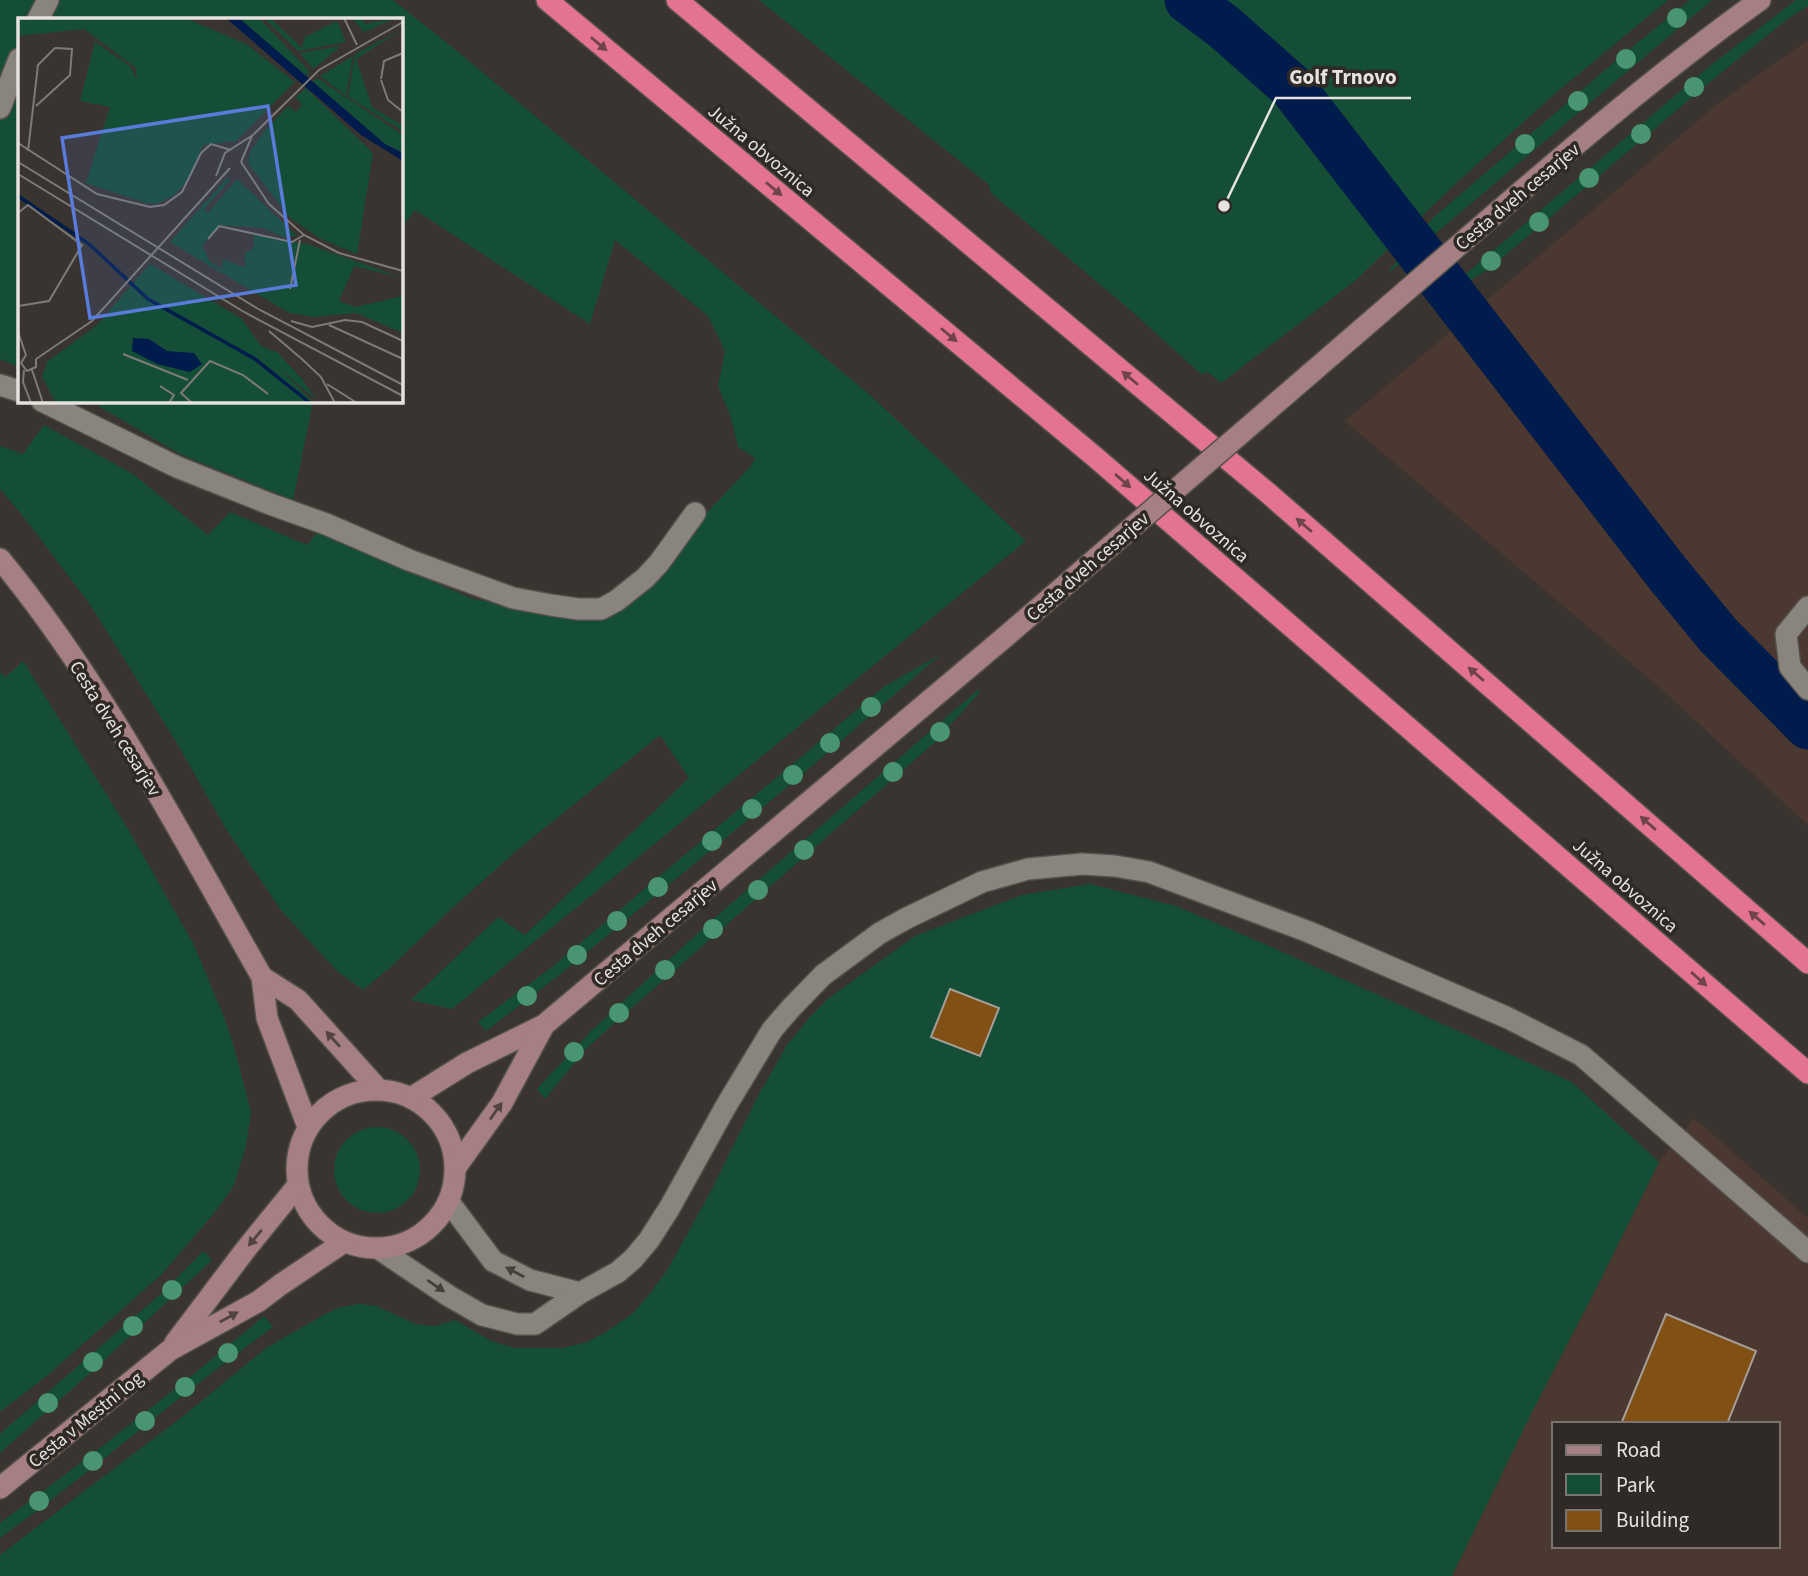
<svg xmlns="http://www.w3.org/2000/svg" width="1808" height="1576" font-family="'Source Sans 3',sans-serif">
<style>
.industrial{fill:#4b3830;fill-rule:evenodd}
.green{fill:#154e36}
.lines{fill:none;stroke-linecap:round;stroke-linejoin:round}
.canal{stroke:#001c4c;stroke-width:47}
.building{fill:#815015;stroke:#a59e99;stroke-width:2}
.lane-casing{stroke:#53504b;stroke-width:24}
.street-casing{stroke:#53504b;stroke-width:24}
.secondary-casing{stroke:#53504b;stroke-width:24}
.highway-casing{stroke:#53504b;stroke-width:24}
.lane{stroke:#8a847e;stroke-width:21}
.street{stroke:#8a847e;stroke-width:21}
.secondary{stroke:#a57f83;stroke-width:21}
.highway{stroke:#e37390;stroke-width:21}
.secondary-bridge-casing{stroke:#53504b;stroke-width:24;stroke-linecap:butt}
.secondary-bridge{stroke:#a57f83;stroke-width:21}
.tree{fill:#499571}
.oneway{fill:#6e444a}
.oneway2{fill:#524441}
.oneway3{fill:#46403b}
.labels{text-anchor:middle;stroke-width:7;stroke-linejoin:round;paint-order:stroke}
.street-label{font-size:19px;fill:#e6e3df;stroke:#2f2a25}
.inset-river{fill:none;stroke:#001c4c;stroke-width:3.5}
.inset-road{fill:none;stroke:#7e7a75;stroke-width:2}
.view{fill:#597bda;fill-opacity:0.15;stroke:#597bda;stroke-width:3.5}
.inset-edge{fill:none;stroke:#e6e3df;stroke-width:3.5}
.leader{fill:none;stroke:#e6e3df;stroke-width:2.5}
.callout-dot{fill:#e6e3df;stroke:#2f2a25;stroke-width:2.5}
.callout-label{font-size:21px;text-anchor:middle;font-weight:bold;fill:#e6e3df;stroke:#2f2a25;stroke-width:7;stroke-linejoin:round;paint-order:stroke}
</style>
<rect width="100%" height="100%" fill="#39342f"/>
<g class="industrial">
<path d="M1808,40V825L1658,686L1345,421L1720,102Z"/>
<path d="M1694,1118L1808,1218V1576H1452L1533,1410L1598,1285L1659,1162ZM1554,1424H1778V1546H1554Z"/>
</g>
<g class="green">
<path d="M0,0H393L457,51L870,395L1026,541L452,1009L411,1000L498,917L525,935L689,778L660,735L516,851L448,912L393,965L363,990L337,971L281,910L226,829L175,740L89,603L23,516L0,489V446L23,454L44,425L133,474L208,535L230,512L307,545L319,531L472,599L585,618L632,592L750,467L755,458L738,447L730,415L718,386L725,351L708,316L615,240L590,324L415,210L401,229V19H19V367L0,359Z"/>
<path d="M759,0H1668L1551,97L1450,189L1355,281L1221,383L1208,372L1201,374L1128,308L991,193L988,184Z"/>
<path d="M1690,0H1712L1390,272L1389,270L1434,217L1625,53Z"/>
<path d="M1796,0H1808V6L1789,18L1722,72L1489,269L1433,302L1711,65Z"/>
<path d="M90,401H313L293,500L180,454Z"/>
<path d="M940,655L811,767L756,813L558,976L486,1031L478,1022L552,967L885,686Z"/>
<path d="M23,661L128,829L193,943L224,1017L234,1047L251,1112L246,1146L234,1185L219,1207L199,1231L162,1274L48,1375L0,1412V673L6,677Z"/>
<path d="M979,689L980,692L934,743L610,1027L586,1049L545,1099L537,1089L592,1030L710,922Z"/>
<path d="M1090,884L1176,906L1253,939L1572,1082L1659,1162L1598,1285L1533,1410L1452,1576H0V1555L186,1414L266,1348L325,1314L341,1307L360,1304L376,1306L416,1324L434,1326L455,1320L491,1341L514,1348H563L587,1342L609,1330L632,1314L648,1296L668,1269L711,1191L759,1094L787,1045L810,1017L829,998L915,936L1022,895Z"/>
<circle cx="377" cy="1170" r="43"/>
<path d="M203,1251L212,1260L98,1366L0,1453V1434L163,1292Z"/>
<path d="M264,1316L273,1327C180,1394 93,1471 0,1538V1523C90,1457 178,1388 264,1316Z"/>
</g>
<g class="lines">
<path class="canal" d="M1188,0L1224,27L1292,87L1668,574L1718,635L1808,726"/>
</g>
<g class="building">
<path d="M950,989L999,1008L980,1056L931,1037Z"/>
<path d="M1666,1314L1756,1351L1727,1424H1621Z"/>
</g>
<g class="lines">
<g class="lane-casing">
<g id="lane">
<path d="M1808,607L1786,634L1790,667L1808,689"/>
<path d="M449,1202L493,1261L530,1280L580,1293"/>
<path d="M379,1249L449,1296L482,1315L517,1324H535L580,1293L618,1272L633,1259L649,1240L670,1207L726,1106L772,1030L791,1008L823,975L880,933L907,918L982,882L1028,869L1082,864L1115,866L1149,872L1309,932L1508,1018L1581,1055L1808,1252"/>
</g>
</g>
<g class="street-casing">
<g id="street">
<path d="M38,19L48,0"/>
<path d="M0,108L19,59"/>
<path d="M0,385L19,391"/>
<path d="M42,401L177,467L270,504L326,524L409,560L513,598L551,605L578,609H601L616,601L645,578L659,563L695,513"/>
</g>
</g>
<g class="secondary-casing">
<g id="secondary">
<path d="M1407,290C1522,191 1636,89 1760,0"/>
<path d="M0,559C104,685 181,836 262,977L267,1018L308,1127"/>
<path d="M262,977L298,1000L379,1090"/>
<circle cx="376" cy="1169" r="79"/>
<path d="M411,1098L467,1063L544,1025L1005,637"/>
<path d="M456,1167L502,1103L544,1025"/>
<path d="M175,1343L246,1249L298,1185"/>
<path d="M0,1488L170,1350L259,1301L280,1285L344,1242"/>
</g>
</g>
<g class="highway-casing">
<g id="highway">
<path d="M547,0L1095,457L1808,1073"/>
<path d="M677,0L1268,493L1808,963"/>
</g>
</g>
<use href="#lane" class="lane"/>
<use href="#street" class="street"/>
<use href="#secondary" class="secondary"/>
<use href="#highway" class="highway"/>
<g class="secondary-bridge-casing">
<path id="secondary-bridge" d="M1005,637L1407,290"/>
</g>
<use href="#secondary-bridge" class="secondary-bridge"/>
</g>
<g class="tree">
<circle cx="1677" cy="18" r="10"/>
<circle cx="1626" cy="59" r="10"/>
<circle cx="1694" cy="87" r="10"/>
<circle cx="1578" cy="101" r="10"/>
<circle cx="1641" cy="134" r="10"/>
<circle cx="1525" cy="144" r="10"/>
<circle cx="1589" cy="178" r="10"/>
<circle cx="1539" cy="222" r="10"/>
<circle cx="1491" cy="261" r="10"/>
<circle cx="871" cy="707" r="10"/>
<circle cx="940" cy="732" r="10"/>
<circle cx="830" cy="743" r="10"/>
<circle cx="893" cy="772" r="10"/>
<circle cx="793" cy="775" r="10"/>
<circle cx="752" cy="809" r="10"/>
<circle cx="712" cy="841" r="10"/>
<circle cx="804" cy="850" r="10"/>
<circle cx="658" cy="887" r="10"/>
<circle cx="758" cy="890" r="10"/>
<circle cx="617" cy="921" r="10"/>
<circle cx="713" cy="929" r="10"/>
<circle cx="577" cy="955" r="10"/>
<circle cx="665" cy="970" r="10"/>
<circle cx="527" cy="996" r="10"/>
<circle cx="619" cy="1013" r="10"/>
<circle cx="574" cy="1052" r="10"/>
<circle cx="172" cy="1290" r="10"/>
<circle cx="133" cy="1326" r="10"/>
<circle cx="228" cy="1353" r="10"/>
<circle cx="93" cy="1362" r="10"/>
<circle cx="185" cy="1387" r="10"/>
<circle cx="48" cy="1403" r="10"/>
<circle cx="145" cy="1421" r="10"/>
<circle cx="93" cy="1461" r="10"/>
<circle cx="39" cy="1501" r="10"/>
</g>
<defs><path id="oneway-solid" d="M-6-.8H1V-3.2L6.5 0L1 3.2V.8H-6Z" transform="scale(1.75)"/></defs>
<g class="oneway">
<use href="#oneway-solid" transform="translate(599 44) rotate(40)"/>
<use href="#oneway-solid" transform="translate(774 189) rotate(40)"/>
<use href="#oneway-solid" transform="translate(949 335) rotate(40)"/>
<use href="#oneway-solid" transform="translate(1130 378) rotate(-140)"/>
<use href="#oneway-solid" transform="translate(1123 481) rotate(41)"/>
<use href="#oneway-solid" transform="translate(1304 525) rotate(-139)"/>
<use href="#oneway-solid" transform="translate(1476 674) rotate(-139)"/>
<use href="#oneway-solid" transform="translate(1648 823) rotate(-139)"/>
<use href="#oneway-solid" transform="translate(1757 918) rotate(-139)"/>
<use href="#oneway-solid" transform="translate(1699 979) rotate(41)"/>
</g>
<g class="oneway2">
<use href="#oneway-solid" transform="translate(333 1039) rotate(-132)"/>
<use href="#oneway-solid" transform="translate(496 1111) rotate(-55)"/>
<use href="#oneway-solid" transform="translate(255 1238) rotate(129)"/>
<use href="#oneway-solid" transform="translate(229 1317) rotate(-29)"/>
</g>
<g class="oneway3">
<use href="#oneway-solid" transform="translate(515 1272) rotate(-152)"/>
<use href="#oneway-solid" transform="translate(436 1286) rotate(34)"/>
</g>
<g class="labels">
<g class="street-label">
<text transform="translate(762 150) rotate(40)" y="7">Južna obvoznica</text>
<text transform="translate(1517 196) rotate(-40)" y="7">Cesta dveh cesarjev</text>
<text transform="translate(1197 515) rotate(41)" y="7">Južna obvoznica</text>
<text transform="translate(1087 566) rotate(-41)" y="7">Cesta dveh cesarjev</text>
<text transform="translate(116 728) rotate(58)" y="7">Cesta dveh cesarjev</text>
<text transform="translate(1626 885) rotate(41)" y="7">Južna obvoznica</text>
<text transform="translate(655 932) rotate(-40)" y="7">Cesta dveh cesarjev</text>
<text transform="translate(85 1419) rotate(-39)" y="7">Cesta v Mestni log</text>
</g>
</g>
<g transform="translate(18 18)">
<rect width="385" height="385" fill="#39342f"/>
<path d="M0,0H167L228,26L277,64L218,123L185,127L170,162L157,177L138,186L128,185L68,165L92,89L62,83L77,24L112,48L119,62L118,50L66,11L0,18ZM221,0H241L292,54L288,58ZM246,0H252L284,30L287,19L319,3L328,24L280,33ZM334,0H344L347,6L378,0L346,14ZM385,11L338,41L354,89L385,108V113L330,79L337,36ZM323,28L295,51L282,35ZM335,38L328,78L302,58ZM299,60L385,117V135L367,126L323,89L294,64ZM288,70L355,135L339,236L303,221L272,200L230,145L232,134L248,111L270,88L278,94L284,87L278,79ZM209,160L213,161L186,191L190,195L219,161L279,218L266,219L245,210L201,207L184,228L192,244L204,251L205,241L227,250V235L235,231L236,216L292,227L385,260L336,248L321,283L337,289L385,278V315L338,295L297,299L271,295L152,224ZM132,246L224,301L243,328L260,335L284,361L298,382L260,349L296,385H38L24,358L30,343L78,308Z" fill="#154e36"/>
<path d="M208,0H221L367,126L385,135V143L343,117ZM115,320L131,321L149,333L176,335L184,346L172,354L139,346L114,333Z" fill="#001c4c"/>
<path class="inset-river" d="M0,178L71,226L130,281L237,341L292,385"/>
<path class="inset-road" d="M326,0L339,27M363,61L366,43L385,35M363,62L370,82L385,94M0,125L79,176L132,189L146,187L164,174L183,135L193,126L213,132M10,133L20,47L37,30L54,31L52,57L18,88M0,144L242,292L385,367M223,144L251,186L286,217L321,235L385,253M223,144L234,118M0,156L226,294L385,378M198,158L207,135L235,117L301,52L385,4M0,195L10,187L64,227L31,283L0,288M190,221L201,208L274,224L286,217M272,271L282,222M273,303L294,309M311,307L385,341M294,309L327,302L344,304L385,323M251,313L285,342M0,314L8,337M105,336L170,362M8,337L3,345L9,353L18,349V341M18,341L74,303L212,150M285,342L303,359L317,385M6,352L5,364L13,385M14,352L25,385M309,366L339,385M142,368L156,377L151,385M174,385L163,375L192,343L225,357L250,376"/>
<path class="view" d="M250,88L278,267L72,300L44,120Z"/>
<rect width="385" height="385" class="inset-edge"/>
</g>
<path class="leader" d="M1224 206L1276 98H1411"/>
<circle class="callout-dot" cx="1224" cy="206" r="7"/>
<g class="callout-label">
<text x="1343" y="84">Golf Trnovo</text>
</g>
<rect x="1552" y="1422" width="228" height="126" fill="#2f2a25" stroke="#78746f" stroke-width="2"/>
<rect x="1566" y="1445" width="35" height="10" fill="#a57f83" stroke="#78746f" stroke-width="2"/>
<text x="1616" y="1457" font-size="21" fill="#e6e3df">Road</text>
<rect x="1566" y="1474" width="35" height="21" fill="#154e36" stroke="#78746f" stroke-width="2"/>
<text x="1616" y="1492" font-size="21" fill="#e6e3df">Park</text>
<rect x="1566" y="1510" width="35" height="21" fill="#815015" stroke="#78746f" stroke-width="2"/>
<text x="1616" y="1527" font-size="21" fill="#e6e3df">Building</text>
</svg>
